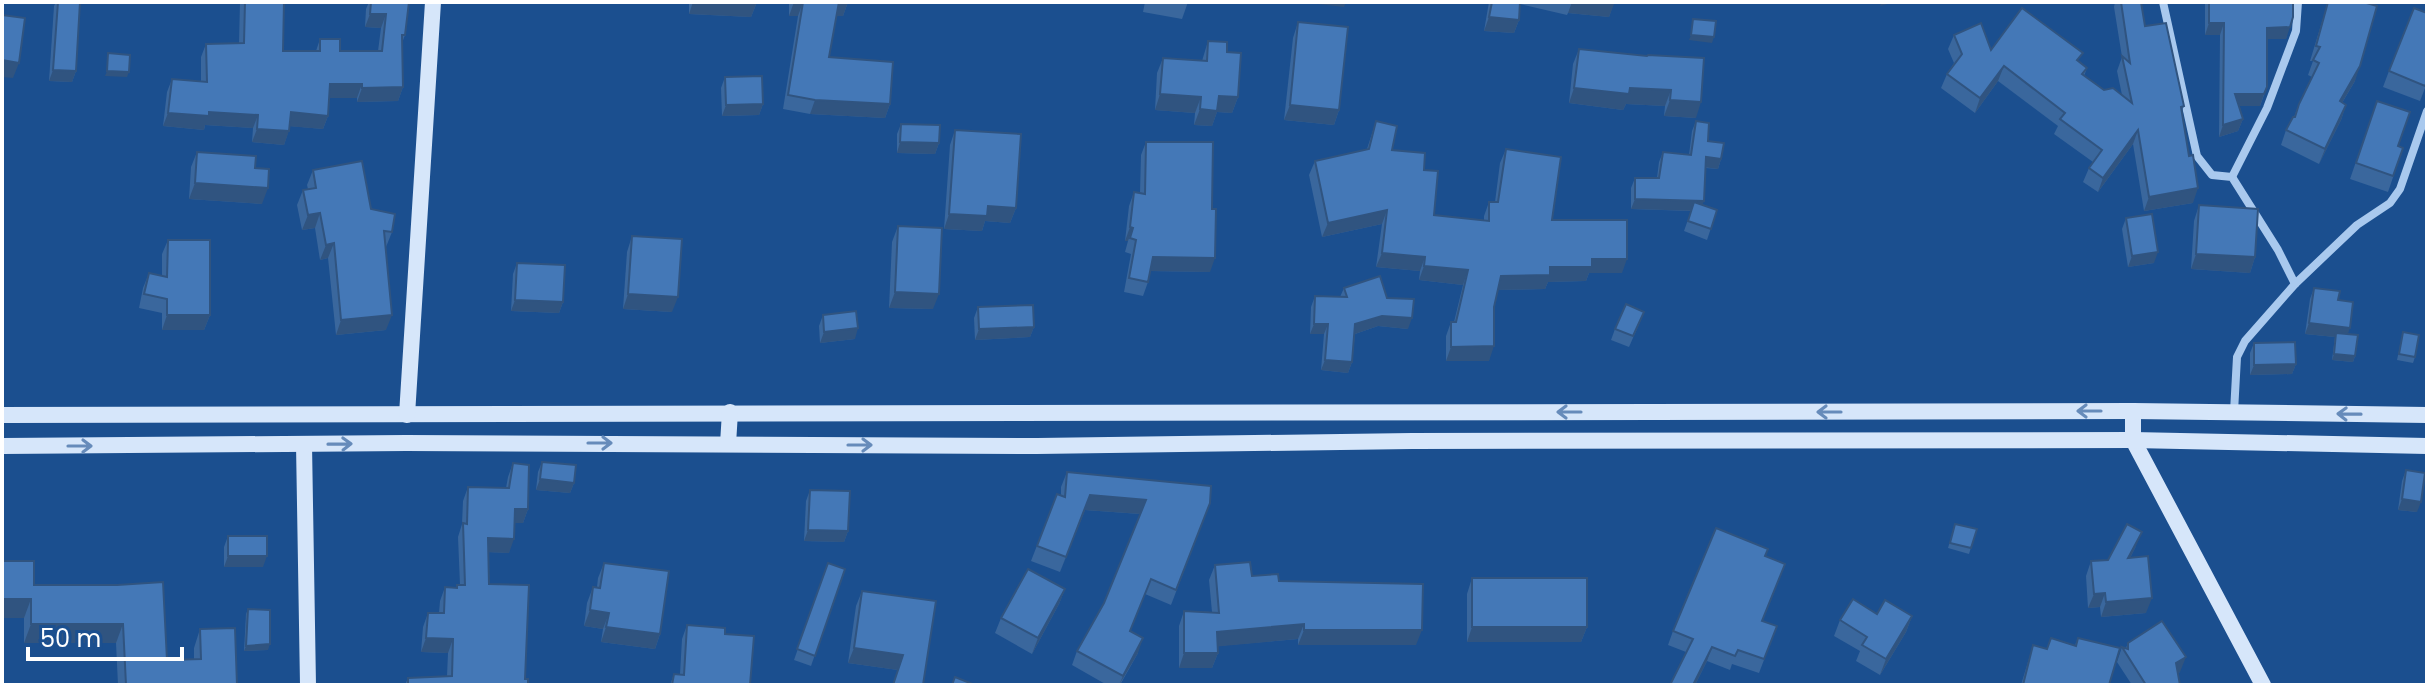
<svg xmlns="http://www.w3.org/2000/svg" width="2429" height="687" font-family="Poppins,sans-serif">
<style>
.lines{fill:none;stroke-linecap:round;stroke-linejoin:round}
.street{stroke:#a9c9ee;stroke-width:8}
.secondary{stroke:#d6e6fa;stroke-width:16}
.wall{fill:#3a679d}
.shaded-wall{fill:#305480}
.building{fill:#4478b7;stroke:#305480;stroke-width:2}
.oneway{stroke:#668bba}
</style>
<rect width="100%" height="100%" fill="#1b4f8f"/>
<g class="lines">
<g class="street">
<path d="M2163,2L2197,156L2212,175L2232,177L2278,250L2295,284"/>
<path d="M2232,177L2267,108L2296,31L2298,2"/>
<path d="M2234,412L2237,357L2245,341L2295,284L2357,225L2390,203L2400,189L2427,111"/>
</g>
<g class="secondary">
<path d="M2133,411V440L2263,685"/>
<path d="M2,415L2133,411L2427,415"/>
<path d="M407,415L433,2"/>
<path d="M304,444L308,685"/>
<path d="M728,444L730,412"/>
<path d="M2,446L406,443L1037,446L1412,441L2133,440L2427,446"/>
</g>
</g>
<g class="wall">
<path d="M56,2H80L76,71L72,82L49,81L54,6Z"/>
<path d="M240,2H284L283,51H316L320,39L340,51H378L381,28L365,27L366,9L369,2H409L405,35L402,43L403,87L398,101L357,102V98H329L328,116L323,129L290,126L284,145L252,142L253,128L205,125L204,130L163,126L167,92L172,79L201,82V57L206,44L239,43Z"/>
<path d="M689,2H757L751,17L689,14Z"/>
<path d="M789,2H848L843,16H836L829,57L890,104L885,118L810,114L783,109L798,16H789Z"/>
<path d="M1145,2H1188L1182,19L1143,12Z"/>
<path d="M1489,2H1614L1609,17L1568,13L1567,15L1520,4L1519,20L1514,33L1484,31Z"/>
<path d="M2115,2H2141L2145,26L2184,106L2182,111L2193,203L2144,211L2133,144L2098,192L2083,182L2089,168L2093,162L2054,134L2058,126L1998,81L1975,113L1941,88L1947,74L1954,63L1948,49L1954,35L1991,50L2080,62L2087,68L2084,76L2104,90L2122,95L2117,71L2122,57L2114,7Z"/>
<path d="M2205,2H2293L2286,39H2267V87L2260,106H2239L2243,119L2238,131L2219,137L2220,35H2205Z"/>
<path d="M2328,2H2363L2355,81L2342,103L2346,105L2341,120L2319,164L2281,145L2286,130L2294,117L2299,104L2312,77L2308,75L2313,61H2310Z"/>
<path d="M1298,22L1339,110L1334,125L1284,120L1293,38Z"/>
<path d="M1208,41L1227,52L1238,97L1232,113L1217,112L1212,126L1194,125L1195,113L1155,110L1157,73L1163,58L1202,61Z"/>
<path d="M1579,49L1647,56L1696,118L1664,116L1665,106L1626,104L1623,110L1569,103L1573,64Z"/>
<path d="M2389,71L2427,83L2420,101L2383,87Z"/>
<path d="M725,77L763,104L759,115L722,116L721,88Z"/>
<path d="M2377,101L2398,146L2403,148L2388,192L2350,179Z"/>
<path d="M1376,121L1392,150L1424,170L1434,215L1484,220V216L1489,202H1495L1500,163L1506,149L1552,220L1622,273H1589L1586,281L1548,282L1545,289L1498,290L1494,307L1489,361H1446V336L1451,322H1454L1463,285L1419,280L1420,271L1376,267L1382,224L1322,237L1309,175L1315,161L1367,149Z"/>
<path d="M1696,121L1708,141L1721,159L1718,169L1706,168L1702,205L1717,210L1707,240L1684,231L1691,211L1631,209V188L1635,178H1657L1659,162L1663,152L1689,155L1692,131Z"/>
<path d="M901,124L939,143L935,154L897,153V134Z"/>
<path d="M955,130L1016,208L1010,223L985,221L982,231L944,229L950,145Z"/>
<path d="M1146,142L1210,272L1150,271L1148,282L1143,296L1124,292L1131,254L1125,252L1128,241H1125L1129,206L1134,192L1140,193L1141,155Z"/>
<path d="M197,152L255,168L262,204L189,199L191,167Z"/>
<path d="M313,170L371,209L392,232L386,247V330L336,335L328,258L320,260L315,228L302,230L297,205L303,190L308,189L307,185Z"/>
<path d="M2199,205L2255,257L2250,273L2191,269L2194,221Z"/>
<path d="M2126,218L2154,263L2128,267L2122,229Z"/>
<path d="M898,226L933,309L889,308L892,242Z"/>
<path d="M632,236L672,312L623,309L627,252Z"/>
<path d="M168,240L210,315L204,330H162V313L139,308L143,288L149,273L162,276V254Z"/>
<path d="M517,263L563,302L559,313L511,311L513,274Z"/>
<path d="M1344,288L1387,298L1408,329L1378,326L1355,334L1352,362L1348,373L1321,370L1324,334H1310L1311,307L1315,296L1340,297Z"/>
<path d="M2314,288L2338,300L2355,356L2353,362L2332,360L2335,337L2305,334L2310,299Z"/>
<path d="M978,307L1034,327L1030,337L975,340L974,318Z"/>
<path d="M823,315L855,339L820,343L819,326Z"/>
<path d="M1640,322L1629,347L1611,340L1615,329Z"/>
<path d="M2403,332L2415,357L2413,363L2397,360Z"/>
<path d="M2254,343L2296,364L2292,374L2250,375V353Z"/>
<path d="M542,462L574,483L570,493L536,490L538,472Z"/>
<path d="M513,463L528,509L523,523H514L509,553L488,552L489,584L528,685H405L408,678L447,676L448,653L421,652L423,627L428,613H439L440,601L445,587L456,588L457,585H460L458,537L462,524L463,501L468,487L506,488L508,477Z"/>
<path d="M2406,470L2417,512L2398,510L2402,481Z"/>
<path d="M1067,472L1210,503L1171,605L1145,594L1130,631L1138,653L1120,685H1107L1072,665L1077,651L1104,603L1140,514L1085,510L1060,572L1031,561L1057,494L1061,495V487Z"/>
<path d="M810,490L848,531L844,542L804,541L806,501Z"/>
<path d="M1955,524L1977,529L1969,554L1948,548Z"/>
<path d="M228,536L263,567H224V547Z"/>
<path d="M2136,546L2130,558L2146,613L2101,617L2100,607L2088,608L2086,576L2091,561L2108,560Z"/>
<path d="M1765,556L1762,621L1777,626L1759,673L1732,664L1730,670L1707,661L1695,685H1670L1686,652L1668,645L1673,631Z"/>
<path d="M2,561L34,585H117L167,660L194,659V648L200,629L237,685H118L116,643H24V618H2Z"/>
<path d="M604,563L660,634L655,649L601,642L603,629L584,626L587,603L593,587H597L598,578Z"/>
<path d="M828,563L845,569L811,666L794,660Z"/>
<path d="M1215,565L1252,576L1279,581L1416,645H1298V639L1217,646L1218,653L1212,668H1179V626L1184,611L1212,612L1209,580Z"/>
<path d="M1472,578L1587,627L1581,642H1467V594Z"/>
<path d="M1065,589L1059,604L1032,654L995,633L1001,618Z"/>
<path d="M862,591L898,670L848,663L856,606Z"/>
<path d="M248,609L268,650L244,651L246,614Z"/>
<path d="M1877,614L1912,616L1906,632L1880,675L1856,661L1860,651L1834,636L1840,620Z"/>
<path d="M687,625L725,634L750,685H670L674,674H680L682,639Z"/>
<path d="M2051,638L2075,645L2078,638L2109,685H2021L2033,645L2047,649Z"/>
<path d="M2128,643L2180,672L2178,673L2180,685H2132L2117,662L2122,647L2126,648Z"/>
</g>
<g class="shaded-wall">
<path d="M693,2H757L751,17L689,14Z"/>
<path d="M794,2H803L798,16H789Z"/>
<path d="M839,2H848L843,16H834Z"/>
<path d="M1300,2H1346L1344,7Z"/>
<path d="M1572,2H1599L1614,4L1609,17L1568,13Z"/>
<path d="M1882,2H1896L1880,6Z"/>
<path d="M370,14H386L381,28L365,27Z"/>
<path d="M1489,17L1519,20L1514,33L1484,31Z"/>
<path d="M2209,23H2224L2220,35H2205Z"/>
<path d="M2290,27L2286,39H2263L2267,28Z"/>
<path d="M1691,35L1714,37L1712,43L1689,40Z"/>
<path d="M2,60L19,63L13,78L2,77Z"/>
<path d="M2004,66L1998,81L1975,113L1980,98Z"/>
<path d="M2360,66L2355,81L2334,116L2340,101Z"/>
<path d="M53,70L76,71L72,82L49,81Z"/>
<path d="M107,71L129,72L127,77L105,76Z"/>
<path d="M330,84H362L357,98H326Z"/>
<path d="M403,87L398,101L357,102L362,88Z"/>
<path d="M1574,88H1630L1671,90L1665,106L1626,104L1623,110L1569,103Z"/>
<path d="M1160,94L1201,97L1195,113L1155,110Z"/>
<path d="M2235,94H2264L2260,106H2231Z"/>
<path d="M1219,96L1238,97L1232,113L1217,112L1212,126L1194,125L1200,109Z"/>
<path d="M815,100L890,104L885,118L810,114Z"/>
<path d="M1670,100L1701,102L1696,118L1664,116Z"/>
<path d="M763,104L759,115L722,116L726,105Z"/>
<path d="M1290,105L1339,110L1334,125L1284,120Z"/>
<path d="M2346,105L2341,120L2319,164L2325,149Z"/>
<path d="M209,112L258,115L253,128L205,125L204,130L163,126L168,113Z"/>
<path d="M291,112L328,116L323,129L286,126Z"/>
<path d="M2243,119L2238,131L2219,137L2223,125Z"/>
<path d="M257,129L289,131L284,145L252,142Z"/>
<path d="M2138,130L2133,144L2098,192L2103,178Z"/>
<path d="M900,142L939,143L935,154L897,153Z"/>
<path d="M1706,157L1721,159L1718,169L1703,167Z"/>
<path d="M195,183L268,188L262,204L189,199Z"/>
<path d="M2198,188L2193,203L2144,211L2149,197Z"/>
<path d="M1635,199L1704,201L1700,211L1631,209Z"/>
<path d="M988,206L1016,208L1010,223L985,221L982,231L944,229L949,214Z"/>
<path d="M1387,210L1382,224L1322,237L1328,223Z"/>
<path d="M320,213L315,228L302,230L308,215Z"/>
<path d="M1130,227L1133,228L1128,241H1125Z"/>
<path d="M334,243L328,258L320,260L326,245Z"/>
<path d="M2158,252L2154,263L2128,267L2132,256Z"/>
<path d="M1382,253L1425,257L1420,271L1376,267Z"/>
<path d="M2196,254L2255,257L2250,273L2191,269Z"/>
<path d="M1153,257L1215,258L1210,272L1148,271Z"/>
<path d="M1592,259H1627L1622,273H1589L1586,281L1548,282L1545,289L1496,290L1501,276Z"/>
<path d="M1424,266L1468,270L1463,285L1419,280Z"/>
<path d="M895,292L939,294L933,309L889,308Z"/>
<path d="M628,294L678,297L672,312L623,309Z"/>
<path d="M515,300L563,302L559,313L511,311Z"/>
<path d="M167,315H210L204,330H162Z"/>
<path d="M392,315L386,330L336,335L341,320Z"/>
<path d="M1382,316L1412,318L1408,329L1378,326L1352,335L1355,324Z"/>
<path d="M2309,323L2350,328L2346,339L2336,333L2335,337L2305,334Z"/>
<path d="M1314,324H1328L1324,334H1310Z"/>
<path d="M1034,327L1030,337L975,340L979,329Z"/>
<path d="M858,328L855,339L820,343L824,332Z"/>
<path d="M1494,346L1489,361H1446L1451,347Z"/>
<path d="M2334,354L2355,356L2353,362L2332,360Z"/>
<path d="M1325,360L1352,362L1348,373L1321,370Z"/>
<path d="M2296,364L2292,374L2250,375L2254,365Z"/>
<path d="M540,479L574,483L570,493L536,490Z"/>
<path d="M1090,495L1146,500L1141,514L1085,510L1060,572Z"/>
<path d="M2402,499L2421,502L2417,512L2398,510Z"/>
<path d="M515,509H528L523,523H510Z"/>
<path d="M808,530L848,531L844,542L804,541Z"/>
<path d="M2142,532L2136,546L2123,572L2128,558Z"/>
<path d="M488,538L514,539L509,553L483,552Z"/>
<path d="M228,556H267L263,567H224Z"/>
<path d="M1065,589L1059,604L1032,654L1038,638Z"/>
<path d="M2105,593L2100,607L2088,608L2094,594Z"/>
<path d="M2152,598L2146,613L2101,617L2106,602Z"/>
<path d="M2,599H31L24,618H2Z"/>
<path d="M590,610L609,613L603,629L584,626Z"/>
<path d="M1912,616L1906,632L1880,675L1886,659Z"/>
<path d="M31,624H123L116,643H24Z"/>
<path d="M1304,624L1298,639L1212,647L1217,632Z"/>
<path d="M606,627L660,634L655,649L601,642Z"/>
<path d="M1472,627H1587L1581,642H1467Z"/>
<path d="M1304,630H1422L1416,645H1298Z"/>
<path d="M426,638L453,639L448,653L421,652Z"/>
<path d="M1143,638L1138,653L1119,685L1123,676Z"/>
<path d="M270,644L268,650L244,651L246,646Z"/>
<path d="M1712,647L1707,661L1695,685H1693Z"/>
<path d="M854,648L903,655L898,670L848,663Z"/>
<path d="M1184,653H1218L1212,668H1179Z"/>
<path d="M2186,657L2180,672L2171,677L2176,663Z"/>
</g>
<g class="building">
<path d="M58,2H80L76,71L53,70Z"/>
<path d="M245,2H284L283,51H320V39H340V51H382L386,14H370L371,2H409L405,35H402L403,87L362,88V84H330L328,116L291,112L289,131L257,129L258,115L209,112V116L168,113L172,79L207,82L206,44L244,43Z"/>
<path d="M803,2H839L829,57L893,62L890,104L815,100L788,95Z"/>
<path d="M1492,2H1520L1519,20L1489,17Z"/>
<path d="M2121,2H2141L2145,26L2166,23L2184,106L2181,107L2189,156L2193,155L2198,188L2149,197L2138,130L2103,178L2089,168L2102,150L2060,119L2065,113L2004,66L1980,98L1947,74L1962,54L1954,35L1981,23L1991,50L2022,8L2083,53L2077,60L2087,68L2082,74L2104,90L2113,88L2132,103L2122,56L2130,63Z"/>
<path d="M2209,2H2293V17L2290,27L2267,28V87L2264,94H2235L2243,119L2223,125L2224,23H2209Z"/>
<path d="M2328,2H2363L2377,6L2360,66L2340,101L2346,105L2325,149L2286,130L2293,117H2295L2299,104L2319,63L2313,60L2320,47L2316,46Z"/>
<path d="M2414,8L2427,13V82L2425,86L2389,71Z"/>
<path d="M2,15L25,18L19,63L2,60Z"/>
<path d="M1693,19L1716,21L1714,37L1691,35Z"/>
<path d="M1298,22L1348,27L1339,110L1290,105Z"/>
<path d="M1208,41L1227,42V52L1241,53L1238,97L1219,96L1217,111L1200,109L1201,97L1160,94L1163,58L1207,61Z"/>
<path d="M1579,49L1647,56L1648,55L1704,58L1701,102L1670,100L1671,90L1630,88L1629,94L1574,88Z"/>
<path d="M108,53L130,55L129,72L107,71Z"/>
<path d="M762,76L763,104L726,105L725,77Z"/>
<path d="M2377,101L2410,112L2398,146L2403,148L2393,176L2356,163Z"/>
<path d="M1376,121L1397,126L1392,150L1425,153L1424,170L1438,171L1434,215L1489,221V202H1498L1506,149L1561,157L1552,220H1627V259H1592V267H1550V275L1501,276L1494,307V346L1451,347V322H1456L1468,270L1424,266L1425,257L1382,253L1387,210L1328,223L1315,161L1369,149Z"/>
<path d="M1696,121L1709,123L1708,141L1724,143L1721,159L1706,157L1704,201L1635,199V178H1659L1663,152L1691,155Z"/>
<path d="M901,124L940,125L939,143L900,142Z"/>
<path d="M955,130L1021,134L1016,208L988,206L987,216L949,214Z"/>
<path d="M1146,142H1213L1212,209H1216L1215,258L1153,257L1148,282L1129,278L1136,240L1130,238L1133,228L1130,227L1134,192L1145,194Z"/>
<path d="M197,152L256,156L255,168L269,169L268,188L195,183Z"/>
<path d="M362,161L371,209L395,214L392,232L384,231L392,315L341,320L334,243L326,245L320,213L308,215L303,190L316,188L313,170Z"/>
<path d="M1694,202L1717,210L1711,229L1688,221Z"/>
<path d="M2199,205L2258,209L2255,257L2196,254Z"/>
<path d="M2152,214L2158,252L2132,256L2126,218Z"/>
<path d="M898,226L942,228L939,294L895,292Z"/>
<path d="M632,236L682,239L678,297L628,294Z"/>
<path d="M168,240H210V315H167V299L144,294L149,273L167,277Z"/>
<path d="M517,263L565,265L563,302L515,300Z"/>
<path d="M1380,276L1387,298L1414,299L1412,318L1382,316L1355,324L1352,362L1325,360L1328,324H1314L1315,296L1347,297L1344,288Z"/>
<path d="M2314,288L2340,291L2338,300L2353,302L2350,328L2309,323Z"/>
<path d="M1626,304L1644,312L1633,336L1615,329Z"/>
<path d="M1033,305L1034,327L979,329L978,307Z"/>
<path d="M856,311L858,328L824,332L823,315Z"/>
<path d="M2403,332L2419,335L2415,357L2399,354Z"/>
<path d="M2336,333L2358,335L2355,356L2334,354Z"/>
<path d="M2295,342L2296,364L2254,365V343Z"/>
<path d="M542,462L576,465L574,483L540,479Z"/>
<path d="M513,463L529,465L528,509H515L514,539L488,538L489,584L529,585L525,679H528V685H408V678L452,676L453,639L426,638L428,613H444L445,587L457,588V585H465L463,523L467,524L468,487L509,488Z"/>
<path d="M2406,470L2425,473L2421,502L2402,499Z"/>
<path d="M1067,472L1211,486L1210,503L1176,590L1151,579L1130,631L1143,638L1123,676L1077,651L1104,603L1146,500L1090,495L1066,557L1037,546L1057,494L1065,497Z"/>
<path d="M810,490L850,491L848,531L808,530Z"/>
<path d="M1955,524L1977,529L1971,548L1950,543Z"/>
<path d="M2127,524L2142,532L2128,558L2148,556L2152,598L2106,602L2105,593L2094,594L2091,561L2108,560Z"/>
<path d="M1716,528L1768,549L1765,556L1785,564L1762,621L1777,626L1764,659L1738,650L1735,656L1712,647L1693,685H1670L1693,639L1673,631Z"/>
<rect x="228" y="536" width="39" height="20"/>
<path d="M2,561H34V585H117L163,582L167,660L201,659L200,629L235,628L237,685H126L123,624H31V599H2Z"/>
<path d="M1250,562L1252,576L1278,574L1279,581L1423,584L1422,630H1304V624L1217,632L1218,653H1184V611L1219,613L1215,565Z"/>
<path d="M604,563L669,571L660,634L606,627L609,613L590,610L593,587L600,588Z"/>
<path d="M828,563L845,569L815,656L797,649Z"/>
<path d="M1028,569L1065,589L1038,638L1001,618Z"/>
<rect x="1472" y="578" width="115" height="49"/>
<path d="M862,591L936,601L923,685H893L903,655L854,648Z"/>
<path d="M1853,599L1877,614L1885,600L1912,616L1886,659L1862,645L1867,637L1840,620Z"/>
<path d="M248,609L270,610V644L246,646Z"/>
<path d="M2162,621L2186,657L2176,663L2180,685H2146L2122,647L2128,649V643Z"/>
<path d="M687,625L725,628V634L754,636L750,685H672L674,674L684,675Z"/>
<path d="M2051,638L2076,646L2078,638L2120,648L2109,685H2023L2033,645L2047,649Z"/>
<path d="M955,677L975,685H952Z"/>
</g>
<defs><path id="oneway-shaft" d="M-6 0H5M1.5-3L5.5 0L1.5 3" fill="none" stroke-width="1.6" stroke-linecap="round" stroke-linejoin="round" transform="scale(2)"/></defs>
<g class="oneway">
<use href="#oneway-shaft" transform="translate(2089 411) rotate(180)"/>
<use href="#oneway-shaft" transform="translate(1569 412) rotate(180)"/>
<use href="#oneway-shaft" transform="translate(1829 412) rotate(180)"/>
<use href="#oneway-shaft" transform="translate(2349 414) rotate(-179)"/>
<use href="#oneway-shaft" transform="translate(600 443)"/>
<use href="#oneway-shaft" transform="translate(340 444) rotate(-1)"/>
<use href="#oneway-shaft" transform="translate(860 445)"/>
<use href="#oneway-shaft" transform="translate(80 446)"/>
</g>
<rect width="2429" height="687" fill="none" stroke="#ffffff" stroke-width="8"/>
<path d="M28 647v12h154v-12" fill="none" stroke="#ffffff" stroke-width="4"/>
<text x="40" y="647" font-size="24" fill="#ffffff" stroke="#1b4f8f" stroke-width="6" paint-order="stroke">50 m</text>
</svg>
